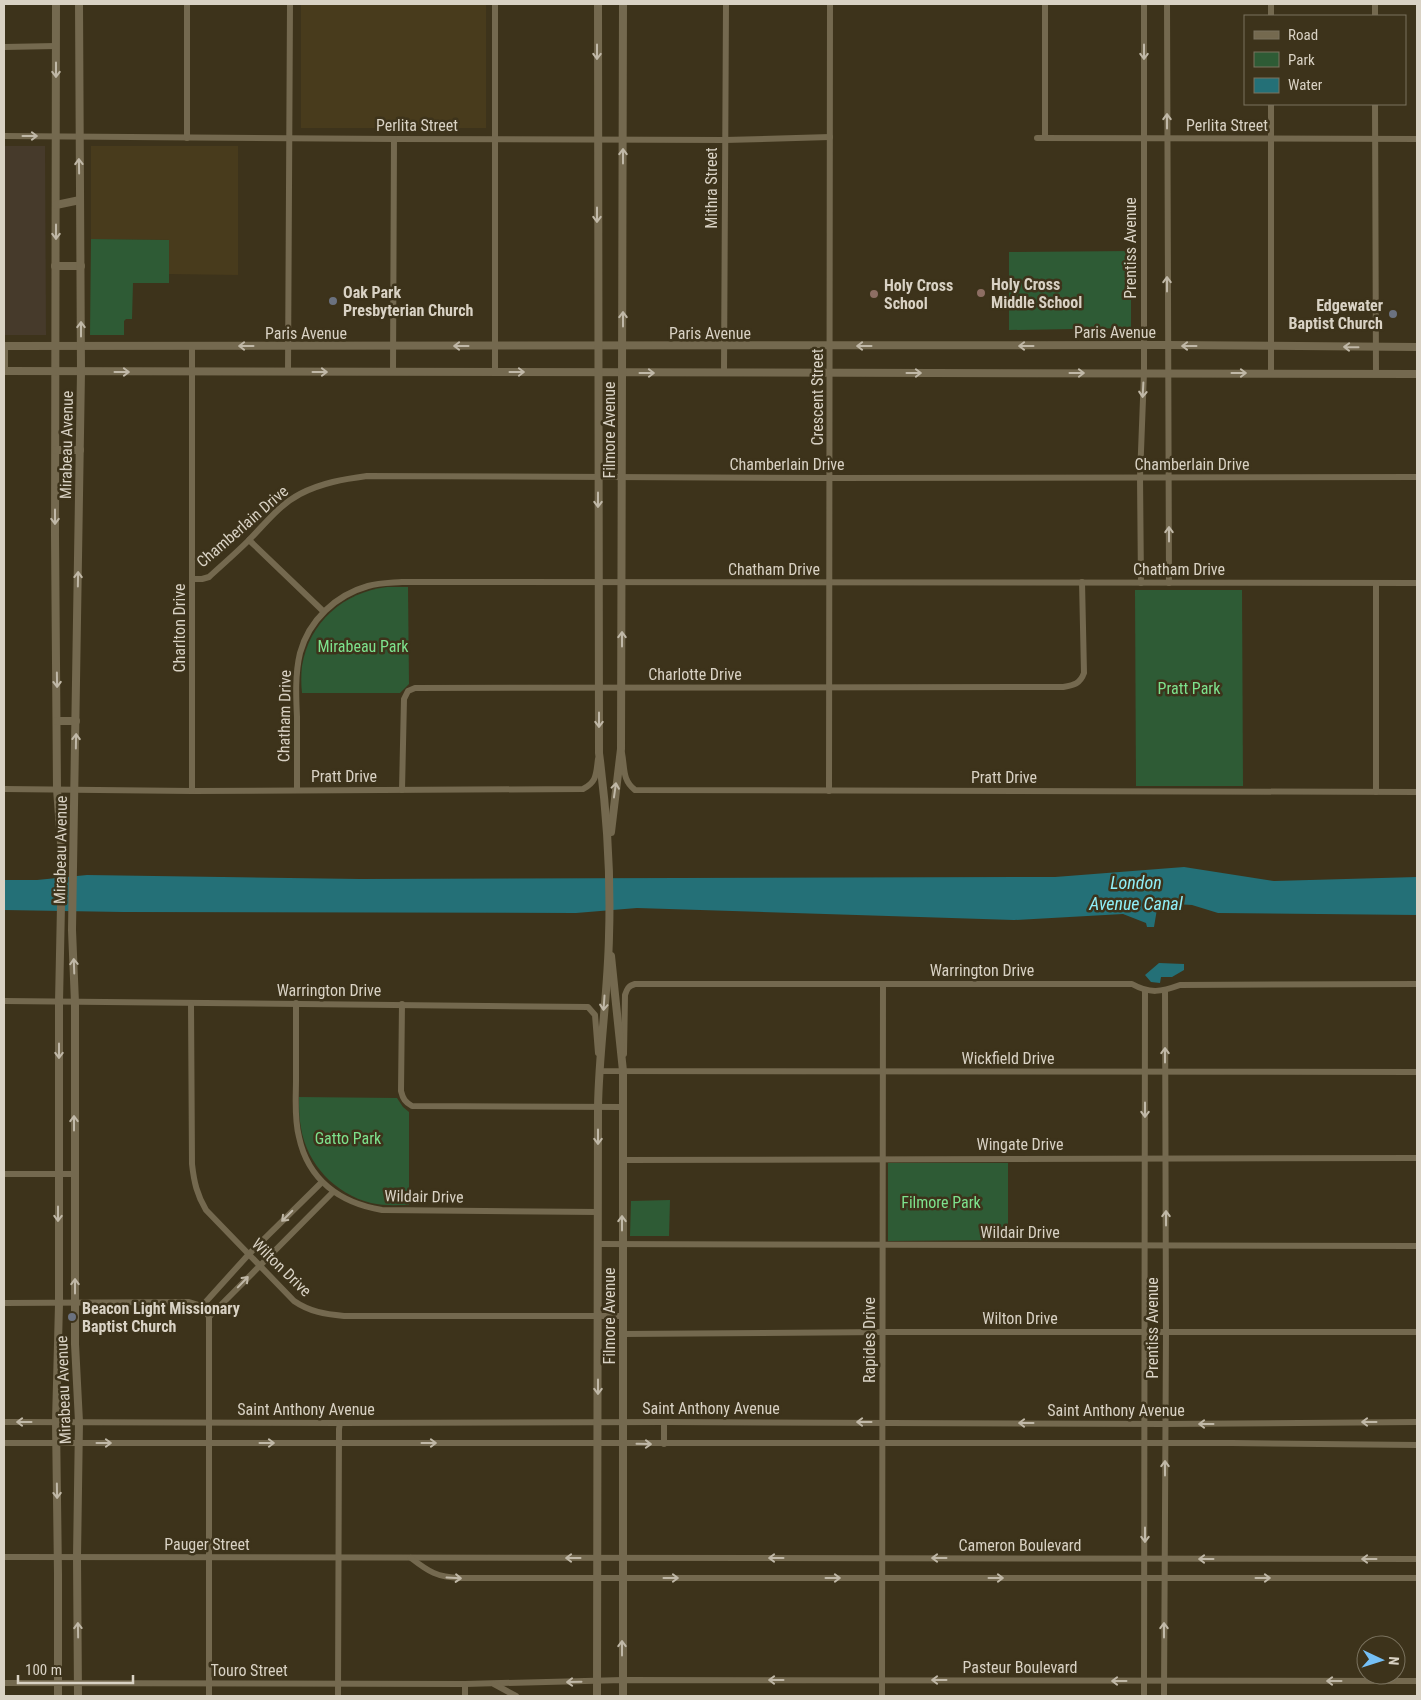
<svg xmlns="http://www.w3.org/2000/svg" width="1421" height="1700" font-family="'Roboto Condensed',sans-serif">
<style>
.commercial{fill:#463a2b}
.built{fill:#483b1c}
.green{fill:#2e5b35}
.water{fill:#247077}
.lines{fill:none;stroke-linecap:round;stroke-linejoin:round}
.minor{stroke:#74694f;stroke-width:6}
.tertiary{stroke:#74694f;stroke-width:8}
.oneway{stroke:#c0b8a7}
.education-dot{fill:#8d6e63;stroke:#3d331b;stroke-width:2}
.worship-dot{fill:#6b7280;stroke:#3d331b;stroke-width:2}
.labels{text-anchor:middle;stroke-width:5;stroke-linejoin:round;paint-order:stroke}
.street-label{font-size:16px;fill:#d9d2c4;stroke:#3d331b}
.poi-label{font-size:16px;font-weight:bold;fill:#d9d2c4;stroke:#3d331b;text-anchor:start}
.park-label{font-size:16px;fill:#7de28d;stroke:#3d331b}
.water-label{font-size:18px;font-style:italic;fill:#90eff8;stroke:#3d331b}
</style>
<rect width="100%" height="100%" fill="#3d331b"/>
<path class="commercial" d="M4,146H45L46,335H4Z"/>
<g class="built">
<rect x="301" y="4" width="185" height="124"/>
<path d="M91,146H238V275L169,274V240L91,239Z"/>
</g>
<g class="green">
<path d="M91,239L169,240V283H133L132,319H126L124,321V335H90Z"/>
<path d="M1131,251V328L1009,330V252Z"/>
<path d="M387,587H408L409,684L400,693H302C301,684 301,675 302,666C309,622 344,592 387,587Z"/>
<path d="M1135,590H1242L1243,786H1136Z"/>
<path d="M299,1097L397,1098L403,1107L409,1112V1205C396,1205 383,1206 371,1203C335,1194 307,1164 301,1128C299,1118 299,1107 299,1097Z"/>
<path d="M888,1163H1008V1240L888,1241Z"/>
<path d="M670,1200L669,1236H630L631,1201Z"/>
</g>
<g class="water">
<path d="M1184,867L1274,881L1417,877V915L1218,913L1192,905L1158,903L1154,927H1147L1146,923L1123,914L1014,920L637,908L576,913L123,912L4,910V880H37L87,875L360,879L1055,877Z"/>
<path d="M1159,963L1184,964V970L1172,977H1161L1160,983L1151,982L1145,975Z"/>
</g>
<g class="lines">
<g class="minor">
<path d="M1167,4L1169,583"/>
<path d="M1375,4V16"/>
<path d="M1271,16V4"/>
<path d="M4,47L56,46"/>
<path d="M1271,104V374"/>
<path d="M1375,104L1376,374"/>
<path d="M4,136L394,139L725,140L830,137"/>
<path d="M1045,137V4"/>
<path d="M187,138V4"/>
<path d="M1037,138L1417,139"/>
<path d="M288,372L290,4"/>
<path d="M393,372L394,139"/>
<path d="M495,372V4"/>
<path d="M724,373L726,4"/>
<path d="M249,540L323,611"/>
<path d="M193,579H202L209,577C222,565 236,553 249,540C265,524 279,505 300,494C321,483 344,479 367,476L830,478L1417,477"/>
<path d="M1141,583L1140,477L1144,373V4"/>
<path d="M622,753C625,768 622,780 635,790L1417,792"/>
<path d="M4,789L192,791L583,789C597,782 596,774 598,759"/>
<path d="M297,790C297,766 297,742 297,717C296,696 295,674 300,653C309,620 336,595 368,586C379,583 390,583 402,582L1417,583"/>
<path d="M402,790L404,699L408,691L415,688L1063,687C1074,685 1080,684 1084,673L1082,582"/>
<path d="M192,791V346"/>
<path d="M829,791L830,4"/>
<path d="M1376,792V583"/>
<path d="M4,1001L588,1007L595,1015L598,1053"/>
<path d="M296,1003C296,1029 296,1054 296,1080C296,1098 294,1118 299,1137C308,1180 340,1203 382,1210L598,1212"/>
<path d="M191,1004L192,1164C194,1182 197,1195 206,1210L294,1301C310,1312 325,1314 344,1316H622"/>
<path d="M402,1004L401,1091C403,1099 405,1102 412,1106L622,1107"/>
<path d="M624,1054L625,995C627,989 628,986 635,984H1132C1150,994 1161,992 1180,985L1417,984"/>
<path d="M599,1068V1071L1417,1072"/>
<path d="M623,1160L1417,1158"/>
<path d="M4,1174H74"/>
<path d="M598,1244L1417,1246"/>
<path d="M4,1303L189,1302L202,1306L209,1317"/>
<path d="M202,1306L249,1254L322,1182"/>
<path d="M623,1334L883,1332H1417"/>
<path d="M4,1422L340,1423L664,1422L1165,1424L1417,1422"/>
<path d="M4,1443H1232L1417,1445"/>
<path d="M664,1444V1422"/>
<path d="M4,1557L1417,1559"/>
<path d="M411,1558C429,1572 437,1577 460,1578H1417"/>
<path d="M4,1683L465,1684L623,1680L1417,1681"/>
<path d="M465,1684V1696"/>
<path d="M494,1684L516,1696"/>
<path d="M209,1696V1317L333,1192"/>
<path d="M338,1696L339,1429L340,1423"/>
<path d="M882,1696L883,984"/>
<path d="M1144,1696L1145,991"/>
<path d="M1164,1696L1166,1332L1165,990"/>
</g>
<g class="tertiary">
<path d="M56,4L55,536L57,789L62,857L59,1002V1304L56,1422L58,1574V1696"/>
<path d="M56,205L80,200"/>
<path d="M55,266H81"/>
<path d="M4,346L1167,345L1417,347"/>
<path d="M4,346V371"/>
<path d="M4,371L1417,374"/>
<path d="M56,450H80"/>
<path d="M57,721H76"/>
<path d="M611,832L621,749L623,4"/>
<path d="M611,956L623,1071V1696"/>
<path d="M78,1696L77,1557L79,1422L75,1344V1003L72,930L81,372L79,4"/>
<path d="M597,1696L598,1107C599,1049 608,993 609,936C611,874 607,814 599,753L598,4"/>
</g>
</g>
<defs><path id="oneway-shaft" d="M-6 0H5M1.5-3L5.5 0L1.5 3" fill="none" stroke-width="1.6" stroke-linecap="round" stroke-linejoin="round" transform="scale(1.25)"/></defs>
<g class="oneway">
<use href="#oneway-shaft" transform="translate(597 52) rotate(90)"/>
<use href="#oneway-shaft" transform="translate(1144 52) rotate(90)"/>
<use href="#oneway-shaft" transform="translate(56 70) rotate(90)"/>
<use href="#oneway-shaft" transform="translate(1167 121) rotate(-90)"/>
<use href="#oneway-shaft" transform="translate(30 136)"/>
<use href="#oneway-shaft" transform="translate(623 156) rotate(-90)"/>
<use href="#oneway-shaft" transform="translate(79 166) rotate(-91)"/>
<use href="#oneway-shaft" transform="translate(597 215) rotate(90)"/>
<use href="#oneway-shaft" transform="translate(56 232) rotate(90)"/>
<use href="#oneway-shaft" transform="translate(1167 284) rotate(-90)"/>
<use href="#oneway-shaft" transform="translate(623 319) rotate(-90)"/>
<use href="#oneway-shaft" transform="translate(81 329) rotate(-90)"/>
<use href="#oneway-shaft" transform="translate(246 346) rotate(-180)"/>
<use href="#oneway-shaft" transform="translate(461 346) rotate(-180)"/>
<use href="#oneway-shaft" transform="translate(864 346) rotate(180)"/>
<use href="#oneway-shaft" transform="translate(1026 346) rotate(180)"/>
<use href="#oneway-shaft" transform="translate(1189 346) rotate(-180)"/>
<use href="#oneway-shaft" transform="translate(1351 347) rotate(-179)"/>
<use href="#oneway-shaft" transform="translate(122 372)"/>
<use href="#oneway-shaft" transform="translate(320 372)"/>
<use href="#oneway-shaft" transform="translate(517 372)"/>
<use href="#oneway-shaft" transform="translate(647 373)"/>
<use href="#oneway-shaft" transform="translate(914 373)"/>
<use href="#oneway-shaft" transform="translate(1077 373)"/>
<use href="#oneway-shaft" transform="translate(1239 373)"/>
<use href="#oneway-shaft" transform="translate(1143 390) rotate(93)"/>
<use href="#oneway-shaft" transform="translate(598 500) rotate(90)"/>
<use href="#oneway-shaft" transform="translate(55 517) rotate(90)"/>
<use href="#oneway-shaft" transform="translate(1169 534) rotate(-90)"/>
<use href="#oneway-shaft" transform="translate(78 579) rotate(-89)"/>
<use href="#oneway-shaft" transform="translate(622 639) rotate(-90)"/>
<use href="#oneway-shaft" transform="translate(57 680) rotate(89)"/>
<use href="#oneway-shaft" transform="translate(599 720) rotate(90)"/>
<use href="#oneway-shaft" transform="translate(76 741) rotate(-89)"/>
<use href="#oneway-shaft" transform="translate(615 790) rotate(-82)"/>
<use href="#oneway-shaft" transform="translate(74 966) rotate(-92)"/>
<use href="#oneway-shaft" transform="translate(604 1003) rotate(94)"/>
<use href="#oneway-shaft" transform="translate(59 1051) rotate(90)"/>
<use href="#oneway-shaft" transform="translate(1165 1055) rotate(-90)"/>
<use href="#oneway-shaft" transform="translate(1145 1110) rotate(90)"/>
<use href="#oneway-shaft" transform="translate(74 1123) rotate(-90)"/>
<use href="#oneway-shaft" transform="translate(598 1137) rotate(90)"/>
<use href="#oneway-shaft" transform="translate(58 1214) rotate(90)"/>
<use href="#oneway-shaft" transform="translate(287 1216) rotate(135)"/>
<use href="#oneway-shaft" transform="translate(1166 1218) rotate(-90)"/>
<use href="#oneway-shaft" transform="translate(622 1223) rotate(-90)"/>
<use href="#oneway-shaft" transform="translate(243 1282) rotate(-46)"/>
<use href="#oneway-shaft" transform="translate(75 1286) rotate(-90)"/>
<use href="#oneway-shaft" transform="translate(598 1387) rotate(90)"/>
<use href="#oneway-shaft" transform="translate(24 1422) rotate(-180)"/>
<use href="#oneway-shaft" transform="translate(864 1422) rotate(-180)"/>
<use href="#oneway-shaft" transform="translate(1369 1422) rotate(180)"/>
<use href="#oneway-shaft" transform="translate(1026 1423) rotate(-180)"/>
<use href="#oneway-shaft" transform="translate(1206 1424) rotate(180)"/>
<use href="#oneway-shaft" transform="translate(104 1443)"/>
<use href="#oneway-shaft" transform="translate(267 1443)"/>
<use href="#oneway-shaft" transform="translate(429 1443)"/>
<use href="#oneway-shaft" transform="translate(644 1444) rotate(1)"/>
<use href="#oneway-shaft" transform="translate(1165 1468) rotate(-90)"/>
<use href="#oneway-shaft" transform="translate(57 1491) rotate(89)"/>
<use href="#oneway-shaft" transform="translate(1145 1535) rotate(90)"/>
<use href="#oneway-shaft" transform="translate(573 1558) rotate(-180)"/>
<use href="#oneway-shaft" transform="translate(776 1558) rotate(-180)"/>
<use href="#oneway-shaft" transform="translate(939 1558) rotate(-180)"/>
<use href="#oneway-shaft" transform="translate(1206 1559) rotate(-180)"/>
<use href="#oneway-shaft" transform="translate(1369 1559) rotate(-180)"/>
<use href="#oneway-shaft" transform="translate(454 1578) rotate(3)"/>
<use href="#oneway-shaft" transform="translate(671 1578)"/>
<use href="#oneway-shaft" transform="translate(833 1578)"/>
<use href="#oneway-shaft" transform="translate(996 1578)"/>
<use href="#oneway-shaft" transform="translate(1263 1578)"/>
<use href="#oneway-shaft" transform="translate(78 1630) rotate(-91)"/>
<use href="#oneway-shaft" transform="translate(1164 1630) rotate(-90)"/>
<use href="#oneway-shaft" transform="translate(622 1648) rotate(-90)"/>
<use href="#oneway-shaft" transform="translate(776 1680) rotate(-180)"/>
<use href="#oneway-shaft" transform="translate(939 1680) rotate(-180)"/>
<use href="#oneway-shaft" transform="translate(1119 1681) rotate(-180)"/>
<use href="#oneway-shaft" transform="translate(1334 1681) rotate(-180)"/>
<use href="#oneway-shaft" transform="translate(574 1682) rotate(179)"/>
</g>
<g class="education-dot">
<circle cx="981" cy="293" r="5"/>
<circle cx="874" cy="294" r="5"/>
</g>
<g class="worship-dot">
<circle cx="333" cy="301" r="5"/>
<circle cx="1393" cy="314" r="5"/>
<circle cx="72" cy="1317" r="5"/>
</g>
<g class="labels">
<g class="street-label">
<text x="417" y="131">Perlita Street</text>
<text x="1227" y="131">Perlita Street</text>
<text transform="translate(711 188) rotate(-90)" y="6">Mithra Street</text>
<text transform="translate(1130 248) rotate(-90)" y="6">Prentiss Avenue</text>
<text x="1115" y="338">Paris Avenue</text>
<text x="306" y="339">Paris Avenue</text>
<text x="710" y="339">Paris Avenue</text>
<text transform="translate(817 397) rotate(-90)" y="6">Crescent Street</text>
<text transform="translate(609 430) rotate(-90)" y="6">Filmore Avenue</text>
<text transform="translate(66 445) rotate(-89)" y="6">Mirabeau Avenue</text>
<text x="787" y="470">Chamberlain Drive</text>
<text x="1192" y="470">Chamberlain Drive</text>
<text transform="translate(242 526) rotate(-41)" y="6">Chamberlain Drive</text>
<text x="774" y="575">Chatham Drive</text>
<text x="1179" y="575">Chatham Drive</text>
<text transform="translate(179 628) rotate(-90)" y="6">Charlton Drive</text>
<text x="695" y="680">Charlotte Drive</text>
<text transform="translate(284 716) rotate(-89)" y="6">Chatham Drive</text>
<text x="344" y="782">Pratt Drive</text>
<text x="1004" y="783">Pratt Drive</text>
<text transform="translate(60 850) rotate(-89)" y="6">Mirabeau Avenue</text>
<text x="982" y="976">Warrington Drive</text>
<text x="329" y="996">Warrington Drive</text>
<text x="1008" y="1064">Wickfield Drive</text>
<text x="1020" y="1150">Wingate Drive</text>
<text transform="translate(424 1196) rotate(1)" y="6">Wildair Drive</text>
<text x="1020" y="1238">Wildair Drive</text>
<text transform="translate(282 1267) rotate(44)" y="6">Wilton Drive</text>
<text transform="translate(609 1316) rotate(-90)" y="6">Filmore Avenue</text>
<text x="1020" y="1324">Wilton Drive</text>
<text transform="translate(1152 1328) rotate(-90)" y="6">Prentiss Avenue</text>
<text transform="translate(869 1340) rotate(-90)" y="6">Rapides Drive</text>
<text transform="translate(63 1390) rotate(-92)" y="6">Mirabeau Avenue</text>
<text x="711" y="1414">Saint Anthony Avenue</text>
<text x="306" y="1415">Saint Anthony Avenue</text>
<text x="1116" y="1416">Saint Anthony Avenue</text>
<text x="207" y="1550">Pauger Street</text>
<text x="1020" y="1551">Cameron Boulevard</text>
<text x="1020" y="1673">Pasteur Boulevard</text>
<text x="249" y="1676">Touro Street</text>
</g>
<g class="poi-label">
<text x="991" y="290">Holy Cross<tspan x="991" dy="18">Middle School</tspan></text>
<text x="884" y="291">Holy Cross<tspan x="884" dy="18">School</tspan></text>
<text x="343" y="298">Oak Park<tspan x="343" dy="18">Presbyterian Church</tspan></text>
<text x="1383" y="311" text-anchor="end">Edgewater<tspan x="1383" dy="18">Baptist Church</tspan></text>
<text x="82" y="1314">Beacon Light Missionary<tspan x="82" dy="18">Baptist Church</tspan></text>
</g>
<g class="park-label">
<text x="363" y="652">Mirabeau Park</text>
<text x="1189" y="694">Pratt Park</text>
<text x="348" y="1144">Gatto Park</text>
<text x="941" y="1208">Filmore Park</text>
</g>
<g class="water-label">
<text x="1136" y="889">London<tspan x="1136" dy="21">Avenue Canal</tspan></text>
</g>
</g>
<rect width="1421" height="1700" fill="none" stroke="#d9d2c4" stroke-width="10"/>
<rect x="1244" y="15" width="162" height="90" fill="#3d331b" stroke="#7b735f"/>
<rect x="1254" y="31" width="25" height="8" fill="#74694f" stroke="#7b735f"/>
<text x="1288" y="40" font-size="15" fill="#d9d2c4">Road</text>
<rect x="1254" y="52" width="25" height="15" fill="#2e5b35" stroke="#7b735f"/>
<text x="1288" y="65" font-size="15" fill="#d9d2c4">Park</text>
<rect x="1254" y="78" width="25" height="15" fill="#247077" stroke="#7b735f"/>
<text x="1288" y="90" font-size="15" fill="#d9d2c4">Water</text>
<g transform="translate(1381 1660) rotate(94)"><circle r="24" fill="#3d331b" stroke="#7b735f"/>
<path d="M0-4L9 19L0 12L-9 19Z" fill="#75c0f6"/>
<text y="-8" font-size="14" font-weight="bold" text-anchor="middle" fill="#d9d2c4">N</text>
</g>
<path d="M18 1675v8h115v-8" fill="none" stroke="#d9d2c4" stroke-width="2.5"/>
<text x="25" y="1675" font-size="15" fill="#d9d2c4" stroke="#3d331b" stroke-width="4" paint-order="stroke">100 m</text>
</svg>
